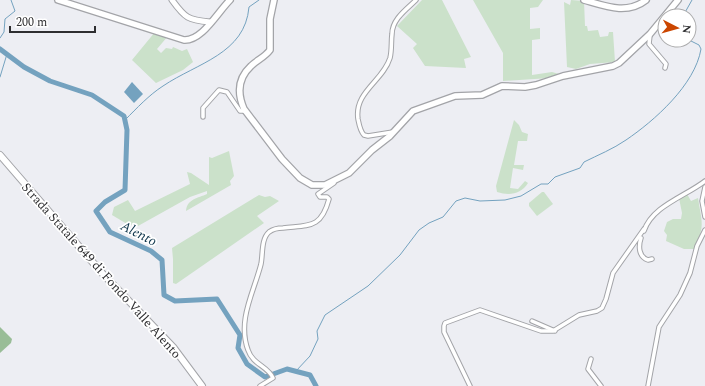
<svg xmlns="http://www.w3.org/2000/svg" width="705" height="386" font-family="Spectral,serif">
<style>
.green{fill:#cbe1ca}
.forest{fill:#99bd97}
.water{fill:#74a2bf}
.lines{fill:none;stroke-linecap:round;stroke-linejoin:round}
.stream{stroke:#74a2bf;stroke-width:1}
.river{stroke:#74a2bf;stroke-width:5}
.street-casing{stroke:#a3a4a8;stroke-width:5.5}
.secondary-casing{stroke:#a3a4a8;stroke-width:7}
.primary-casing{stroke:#a3a4a8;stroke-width:8}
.highway-casing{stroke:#a3a4a8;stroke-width:8}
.street{stroke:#fff;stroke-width:3.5}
.secondary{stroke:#fff;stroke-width:5}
.primary{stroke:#fff;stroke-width:5.5}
.highway{stroke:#fff;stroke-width:6}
.labels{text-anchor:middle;stroke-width:3.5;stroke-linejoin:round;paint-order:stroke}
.street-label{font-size:13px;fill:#2e2e30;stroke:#fff}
.water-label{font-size:14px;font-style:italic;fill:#0e354b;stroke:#fff}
</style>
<rect width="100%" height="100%" fill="#edeef3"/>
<g class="green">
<path d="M422,0H442L471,57L464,59L466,68L425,66L413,48L417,44L397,26Z"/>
<path d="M473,0H543L538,7L530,8V29L540,28V39L532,40V75L552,72L559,74L550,78L503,81V53Z"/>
<path d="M571,0L584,1L585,26H587L588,31L598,30L600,37L608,36L609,32H613L615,62L590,64L576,69L567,67L564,2L570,5Z"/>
<path d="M155,32L168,36L157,49L161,53L166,48L172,49L173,47L182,51L187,49L193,62L183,70L156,83L132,60Z"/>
<path d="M514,120L519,125L522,132L528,134L527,141H518L514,165H524L523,170L513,168L510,188L518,189L525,181L528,183C521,194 510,196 497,192L496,186Z"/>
<path d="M229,151L234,176L230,181L231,185L186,211C187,199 198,198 207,194V191L190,197L138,226L127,224L112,215L114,207L128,200L135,211L190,184L187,172L191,173L209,185V157L212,158Z"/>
<path d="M542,192H544L553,204L537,216L529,206V203Z"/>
<path d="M687,194L691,201L698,198C702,224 705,224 695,249H684L666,241L667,235L664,231L667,222L673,219H681L682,213L679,198Z"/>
<path d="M259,195L265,197L270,196L279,201L257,216L264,223L176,284L173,283V259L172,248Z"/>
</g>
<path class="forest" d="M0,327L12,339L11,343L0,353Z"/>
<path class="water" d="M132,82L143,94L134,103L124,92Z"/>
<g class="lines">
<g class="stream">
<path d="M683,16L692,0"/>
<path d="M0,38L4,32L5,19L15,11L11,0"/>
<path d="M0,77L7,54"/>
<path d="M125,120C137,108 149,95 163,86C197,63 245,54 249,7L259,0"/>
<path d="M296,371L310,356L318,339L317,331L325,315L368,286L400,255L419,230L429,223L443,217L456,201L465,198L480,201L505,200L521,196L541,184H548L555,177L580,168L584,162C598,155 613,149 626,140C654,121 695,85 701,49L699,45L689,40"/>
</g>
<path class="river" d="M0,49L24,67L50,81L92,95L124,116L127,130L125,190L105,202L96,211L110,232L151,251L162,260L164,295L175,301L217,299L240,335L238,348L247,364L265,377L287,369L310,375L316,386"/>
<g class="street-casing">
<g id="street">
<path d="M650,35L649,44L666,64L665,68"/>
<path d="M203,117V108L219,90L227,92L240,111H246"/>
<path d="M393,132L368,136L364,135C360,131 359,124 358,119C354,92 383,81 390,58C392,50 391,41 392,34C392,19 407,9 416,0"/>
<path d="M705,187L702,201L705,217"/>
<path d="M644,231C652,206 686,196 705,181"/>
<path d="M641,238C638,247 639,257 648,260L652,259"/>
<path d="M532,321L555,331"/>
<path d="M591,359L588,369L601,386"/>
<path d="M260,386L273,378C268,366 253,365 248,350C237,320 254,292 261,264C263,254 261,239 269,232C273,229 278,228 283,228C309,225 321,229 329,199L327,197H320L318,194L334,183"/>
<path d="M470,386L444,332V326L445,323L480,310L541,331H553L579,315L597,311L602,308L606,299L613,273L644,229"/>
<path d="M648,386L659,327L680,295L690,273L697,246L705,230"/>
</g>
</g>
<g class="secondary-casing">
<path id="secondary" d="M172,0C185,18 188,20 210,22"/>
</g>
<g class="primary-casing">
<g id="primary">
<path d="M58,0L184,40C202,41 217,13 230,0"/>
<path d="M274,0L270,19V50C265,57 257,60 251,66C238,78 237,93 244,109L282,159L300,178L312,185H325L349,173L372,150L390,136L413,111L455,96L482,95L502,86L525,87L536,85L563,76L613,66L619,63L650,34L678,0"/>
<path d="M584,0C605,6 627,15 646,0"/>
</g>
</g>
<g class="highway-casing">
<path id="highway" d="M0,155L102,273L173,347L202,386"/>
</g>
<use href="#street" class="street"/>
<use href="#secondary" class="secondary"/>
<use href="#primary" class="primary"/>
<use href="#highway" class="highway"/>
</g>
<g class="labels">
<g class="street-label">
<text transform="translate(102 270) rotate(48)" y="5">Strada Statale 649 di Fondo Valle Alento</text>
</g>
<g class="water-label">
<text transform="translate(139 233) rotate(27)" y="5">Alento</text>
</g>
</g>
<g transform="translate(677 28) rotate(96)"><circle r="19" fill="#ffffff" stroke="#ababac"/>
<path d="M0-3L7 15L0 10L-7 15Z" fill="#cb4600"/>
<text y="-6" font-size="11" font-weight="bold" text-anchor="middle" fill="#2e2e30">N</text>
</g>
<path d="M10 26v6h85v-6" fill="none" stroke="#2e2e30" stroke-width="2"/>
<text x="16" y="26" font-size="12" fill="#2e2e30" stroke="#ffffff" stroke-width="3" paint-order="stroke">200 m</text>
</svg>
